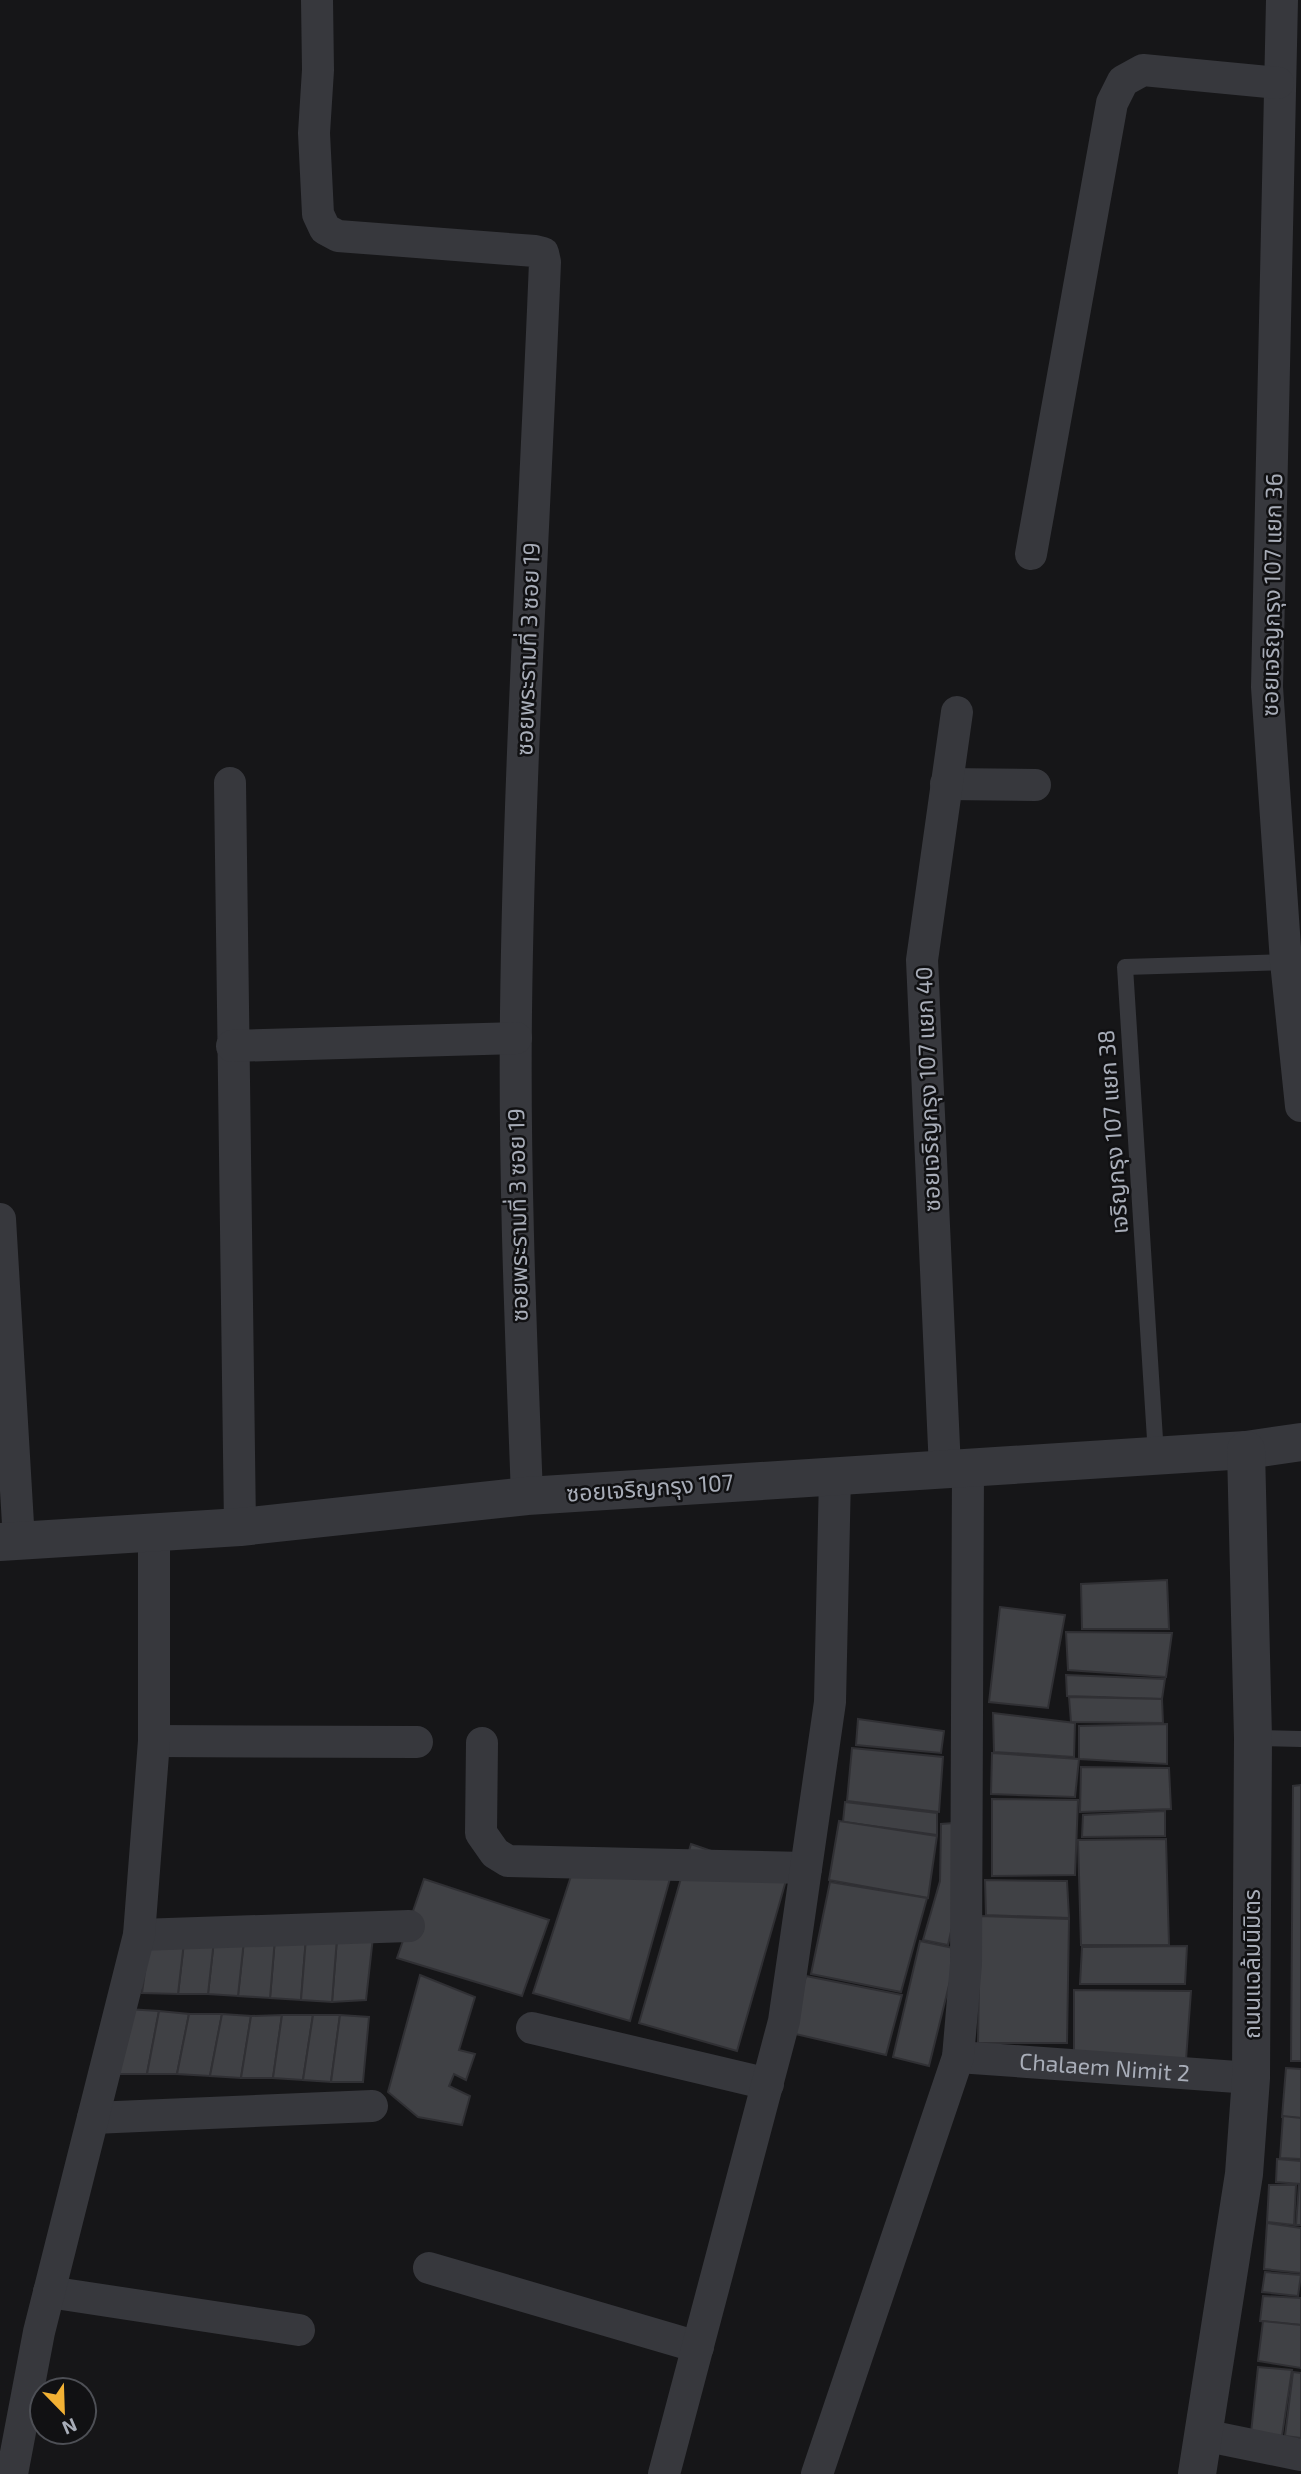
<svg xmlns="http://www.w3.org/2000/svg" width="1301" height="2474" font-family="'Exo 2','Noto Sans Thai',sans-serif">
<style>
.building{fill:#404145;stroke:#303034;stroke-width:2}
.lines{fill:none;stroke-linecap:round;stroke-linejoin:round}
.service{stroke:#37383d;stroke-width:16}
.minor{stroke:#37383d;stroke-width:32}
.tertiary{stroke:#37383d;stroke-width:38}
.labels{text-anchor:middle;stroke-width:5;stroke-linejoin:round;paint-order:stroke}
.street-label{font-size:23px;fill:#a8adb8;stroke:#111113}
</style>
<rect width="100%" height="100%" fill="#161618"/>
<g class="building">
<path d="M1167,1580L1169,1629H1082L1081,1584Z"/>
<path d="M1000,1607L1065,1615L1048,1708L989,1702Z"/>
<path d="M1066,1632L1172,1633L1166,1677L1068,1670Z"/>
<path d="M1066,1675L1165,1679L1162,1699L1067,1696Z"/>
<path d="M1069,1697L1162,1699L1163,1723L1071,1722Z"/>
<path d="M993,1713L1075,1723L1074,1757L994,1752Z"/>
<path d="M858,1719L944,1731L941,1753L856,1745Z"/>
<path d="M1167,1724V1764L1079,1759V1726Z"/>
<path d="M852,1748L943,1757L939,1812L847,1801Z"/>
<path d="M992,1753L1079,1759L1075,1797L991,1794Z"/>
<path d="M1081,1767L1169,1768L1171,1809L1080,1812Z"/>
<path d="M1301,1785V2061H1291L1293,1786Z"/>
<path d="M992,1799L1078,1800L1075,1875L992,1876Z"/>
<path d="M845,1802L937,1813V1835L843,1822Z"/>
<path d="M1165,1811V1836L1082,1837L1083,1815Z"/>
<path d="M839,1821L937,1836L928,1898L829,1880Z"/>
<path d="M967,1822L960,1891L948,1945L923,1940L940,1881L941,1824Z"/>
<path d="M1166,1839L1169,1945H1081L1078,1840Z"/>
<path d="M691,1844L787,1877L737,2051L639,2023Z"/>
<path d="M573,1870L671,1875L630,2021L533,1993Z"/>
<path d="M424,1879L549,1920L522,1996L397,1958Z"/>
<path d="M985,1880L1067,1881L1069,1918L986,1915Z"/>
<path d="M830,1882L927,1898L901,1992L811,1974Z"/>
<path d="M980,1916L1069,1919L1067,2043H978Z"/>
<path d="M373,1937L366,2000L332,2002L337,1938Z"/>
<path d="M275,1938H306L301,2000L270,1998Z"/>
<path d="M275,1938L270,1998L238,1996L244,1940Z"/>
<path d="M306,1938H337L332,2002L301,2000Z"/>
<path d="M214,1940H244L238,1996L208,1994Z"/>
<path d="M214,1940L208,1994H178L184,1942Z"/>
<path d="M920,1941L958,1949L929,2066L893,2057Z"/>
<path d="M149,1942H184L178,1994L142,1993Z"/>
<path d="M1187,1946L1185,1984H1080L1082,1947Z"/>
<path d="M420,1975L475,1997L459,2050L475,2054L466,2080L454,2074L449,2086L470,2096L462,2125L418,2117L388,2092Z"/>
<path d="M806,1976L902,1995L886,2055L791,2033Z"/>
<path d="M1074,1990L1191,1991L1186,2060L1074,2053Z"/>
<path d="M127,2009L159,2011L147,2074H114Z"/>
<path d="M159,2011L189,2014L177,2074H147Z"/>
<path d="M189,2014H222L210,2076L177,2074Z"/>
<path d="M222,2014L251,2016L241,2078L210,2076Z"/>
<path d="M282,2015L273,2078H241L251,2016Z"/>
<path d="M282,2015H313L303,2080L273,2078Z"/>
<path d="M313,2015H340L331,2082L303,2080Z"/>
<path d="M340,2015L369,2017L363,2082H331Z"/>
<path d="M1286,2068L1301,2069V2118L1282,2117Z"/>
<path d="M1283,2116L1301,2118V2159L1280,2158Z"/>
<path d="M1277,2159L1301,2161V2184L1276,2182Z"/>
<path d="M1299,2184H1301V2225H1296Z"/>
<path d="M1269,2185H1296L1294,2225L1267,2222Z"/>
<path d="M1267,2223L1301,2228V2273L1264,2269Z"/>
<path d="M1265,2272L1301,2275L1298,2296L1262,2292Z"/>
<path d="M1263,2296L1301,2298V2325L1260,2321Z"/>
<path d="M1263,2321L1301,2325V2368L1258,2361Z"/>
<path d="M1258,2367L1292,2370L1282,2436L1251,2433Z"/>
<path d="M1293,2372L1301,2373V2438L1285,2436Z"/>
</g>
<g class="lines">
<g class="service">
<path d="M1156,1455L1125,967L1286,962"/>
<path d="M1253,1738L1301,1739"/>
</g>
<g class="minor">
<path d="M317,0L318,70L314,133L318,214L325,229L338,236L535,251L543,253L545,262C535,512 519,762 516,1012C514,1174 521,1335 527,1496"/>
<path d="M1282,0L1267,687L1286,962L1301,1106"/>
<path d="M1031,554L1112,103L1123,81L1143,70L1278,83"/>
<path d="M230,783L240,1527"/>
<path d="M946,784L1035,785"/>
<path d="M232,1046L516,1038"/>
<path d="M0,1219L19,1541"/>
<path d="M945,1469L922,960L957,712"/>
<path d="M154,1741L417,1742"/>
<path d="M482,1743L481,1833L495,1853L508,1861L806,1868"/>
<path d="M139,1935L409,1926"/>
<path d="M532,2028L768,2084"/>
<path id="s1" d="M958,2057L1251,2078"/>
<path d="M93,2118L372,2106"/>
<path d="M429,2268L698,2347"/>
<path d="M49,2292L299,2330"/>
<path d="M1203,2435L1301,2455"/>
<path d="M12,2474L39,2332L139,1935L154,1741V1534"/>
<path d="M664,2474L784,2021L830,1702L835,1476"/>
<path d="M817,2474L958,2057L966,1964L968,1467"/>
</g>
<g class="tertiary">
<path d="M0,1542L240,1527L527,1496L1246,1450L1301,1442"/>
<path d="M1197,2474L1244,2174L1251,2078L1253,1738L1246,1450"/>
</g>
</g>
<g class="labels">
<g class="street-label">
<text transform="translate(1272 595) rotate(-89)" y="8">ซอยเจริญกรุง 107 แยก 36</text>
<text transform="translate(528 649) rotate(-88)" y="8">ซอยพระรามที่ 3 ซอย 19</text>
<text transform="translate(928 1089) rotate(-92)" y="8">ซอยเจริญกรุง 107 แยก 40</text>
<text transform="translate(1113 1132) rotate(-94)" y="8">เจริญกรุง 107 แยก 38</text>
<text transform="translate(518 1215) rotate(-91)" y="8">ซอยพระรามที่ 3 ซอย 19</text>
<text transform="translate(650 1488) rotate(-4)" y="8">ซอยเจริญกรุง 107</text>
<text transform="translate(1252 1964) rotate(-90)" y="8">ถนนแฉล้มนิมิตร</text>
<text dy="8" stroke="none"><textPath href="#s1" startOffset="147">Chalaem Nimit 2</textPath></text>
</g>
</g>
<g transform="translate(63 2411) rotate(157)"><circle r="33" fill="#111113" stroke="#4d4f55" stroke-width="2"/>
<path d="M0-5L12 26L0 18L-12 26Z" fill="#f2b134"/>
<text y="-10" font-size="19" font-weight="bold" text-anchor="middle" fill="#a8adb8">N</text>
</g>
</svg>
